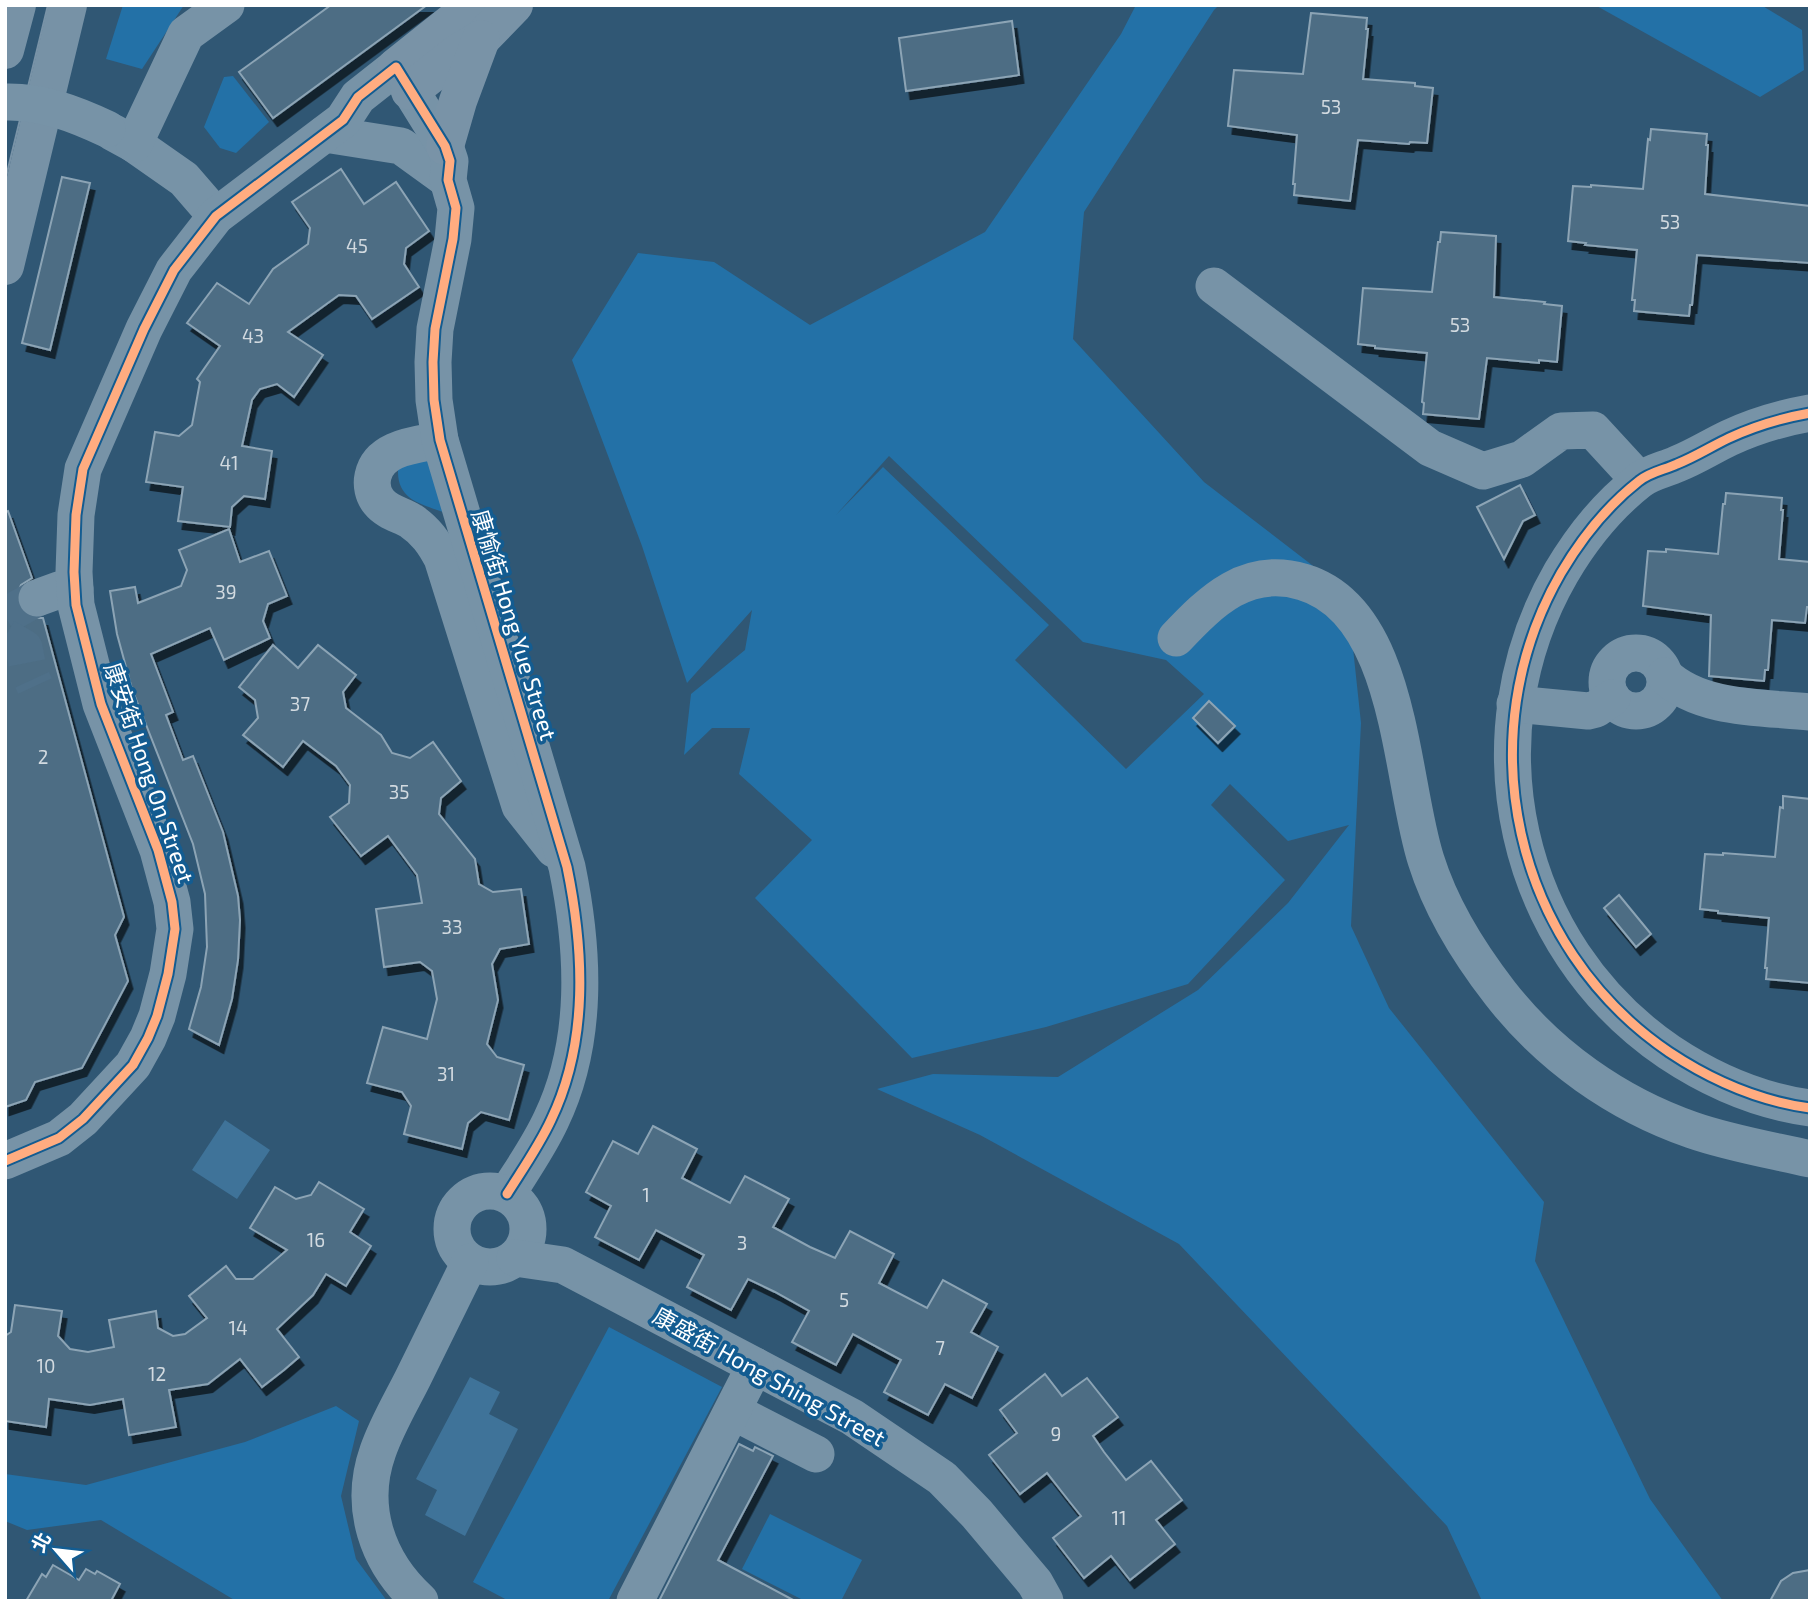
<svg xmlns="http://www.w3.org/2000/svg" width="1815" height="1606" font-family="'Exo 2','Noto Sans TC',sans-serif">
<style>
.green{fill:#2371a7;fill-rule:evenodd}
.water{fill:#3f7399}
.building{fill:#4d6d84;stroke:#8ca4b5;stroke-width:2;filter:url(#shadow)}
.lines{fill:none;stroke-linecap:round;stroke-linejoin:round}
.minor-tunnel{stroke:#4f7089;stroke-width:37;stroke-dasharray:37 18;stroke-linecap:butt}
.minor{stroke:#7793a7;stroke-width:37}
.major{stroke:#7792a6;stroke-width:38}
.highway{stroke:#7993a7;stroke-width:38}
.tram{stroke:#7993a7;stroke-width:2}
.minor-bridge{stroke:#7793a7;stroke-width:37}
.cycleway-casing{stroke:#135c91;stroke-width:13}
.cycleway{stroke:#ffac80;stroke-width:9}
.labels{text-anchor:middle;stroke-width:7;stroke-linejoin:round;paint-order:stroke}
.number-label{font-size:19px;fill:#d2dae0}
.street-label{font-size:23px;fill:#fff;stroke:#135c91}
</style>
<defs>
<filter id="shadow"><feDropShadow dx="4.5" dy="8" stdDeviation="0" flood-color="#0009"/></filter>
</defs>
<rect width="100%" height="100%" fill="#305774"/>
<g class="green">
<path d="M123,5H184L142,69L106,59Z"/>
<path d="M1136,5H1219L1214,10L1084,212L1073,339L1204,482L1347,592L1361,723L1351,926L1389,1008L1544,1202L1535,1261L1650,1499L1723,1601H1482L1447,1526L1179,1244L980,1135L877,1089L933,1074L1058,1077L1198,990L1288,903L1349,825L1288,841L1230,784L1211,805L1285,880L1188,984L1046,1027L912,1058L755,898L812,840L739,774L750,728H712L684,755L691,694L745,650L752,610L687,683L642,546L572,360L638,253L714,262L810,325L985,232L1121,34ZM889,456L1083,642L1166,660L1204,694L1126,769L1015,660L1049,625L883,467L836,515Z"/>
<path d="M1595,5H1761L1802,30L1804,70L1760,97Z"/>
<path d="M233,76L269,122L236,153L220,148L204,127L224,77Z"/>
<path d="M423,442L443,512C420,504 397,499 398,470Z"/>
<path d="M609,1327L722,1387L608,1601H509L473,1582Z"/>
<path d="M336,1406L359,1421L341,1496L356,1559L387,1601H236L101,1520L27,1530L5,1521V1474L86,1485L245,1442Z"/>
<path d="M770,1514L862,1560L841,1601H805L742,1569Z"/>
</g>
<g class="water">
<path d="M225,1120L270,1150L237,1199L192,1170Z"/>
<path d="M470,1377L500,1392L489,1414L518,1429L465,1536L425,1515L437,1490L416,1479Z"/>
</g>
<g class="building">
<path d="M331,5H427L273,118L239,72Z"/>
<path d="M1311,13L1367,18L1366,29H1368L1363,79L1415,83V86L1433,88L1427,143L1410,142L1409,144L1358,140L1350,201L1294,195L1295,184H1293L1297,135L1228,126L1234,70L1303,74Z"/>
<path d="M1012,21L1019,75L906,91L899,38Z"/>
<path d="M1651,129L1707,134L1706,145H1708L1705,194L1810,206V263L1697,255L1692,305H1690L1689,316L1634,311L1635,300H1632L1637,250L1585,245L1586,243L1568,241L1573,186L1591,187V185L1643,189L1648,139L1650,140Z"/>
<path d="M341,169L364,204L396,182L429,231L406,248L404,264L419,287L372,319L356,296L339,295L288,332L323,355L294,397L277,384L260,389L252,400L242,446L272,451L265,499L244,496L232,507L230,527L178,521L183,487L146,482L155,432L179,436L192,425L200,382L197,379L220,346L187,323L217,283L249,304L273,269L308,244L310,228L292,202Z"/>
<path d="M62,177L90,183L50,350L22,343Z"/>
<path d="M1441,232L1496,236L1494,297L1545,302L1544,304L1562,306L1557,362L1539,360V363L1487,358L1479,419L1423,414L1424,403L1422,402L1427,353L1375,348V346L1358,344L1363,288L1432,292L1438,242H1440Z"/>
<path d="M1520,485L1535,515L1523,521L1504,559L1477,507Z"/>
<path d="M1726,493L1782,498L1781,510H1783L1779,559L1810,562V607H1807L1805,623L1772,620L1768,670H1765L1764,681L1709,676L1711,615L1643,606L1648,551L1666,552V549L1718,554L1723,504H1725Z"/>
<path d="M8,511L32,578L21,585L17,594V605L24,614L33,618H43L124,917L115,935L128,981L82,1068L35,1082L26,1100L5,1107V512Z"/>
<path d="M229,529L240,562L269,551L287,596L268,604L263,621L270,638L224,660L210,628L151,654L173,712L166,715L183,760L193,756L223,832L238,896L240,920L238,960L232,999L219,1045L189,1029L201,987L207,947L205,894L193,844L132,689L117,634L110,591L135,587L138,603L181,586L187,570L179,550Z"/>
<path d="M273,645L298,668L318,645L356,675L343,692L346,708L381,735L392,753L410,758L433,742L461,781L441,798L439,814L475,859L479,884L493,892L521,889L529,944L500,949L492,964L498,1000L487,1044L497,1057L524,1065L509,1120L481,1112L468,1123L462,1149L404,1134L411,1106L402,1092L367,1083L383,1027L427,1039L437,999L432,971L420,962L384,967L376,909L422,903L417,875L388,836L361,856L330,817L349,803L350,785L336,766L303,741L283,767L243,735L258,718L255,700L239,687Z"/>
<path d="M1209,701L1235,726L1218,743L1193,718Z"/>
<path d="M1783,796L1810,799V983L1766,979L1767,968H1765L1769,918L1718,913V911L1700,909L1705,854L1723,855V853L1775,857L1780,807L1783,808Z"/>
<path d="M1619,895L1651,934L1636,947L1604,908Z"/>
<path d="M653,1126L697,1149L682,1178L730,1203L745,1176L789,1199L773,1227L810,1247L835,1258L850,1231L894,1254L879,1283L927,1308L943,1280L987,1304L971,1332L998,1347L972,1398L945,1384L928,1415L884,1392L901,1360L853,1334L836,1365L792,1342L809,1311L775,1292L748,1279L731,1310L687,1287L704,1255L656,1230L639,1260L595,1237L611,1206L586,1192L613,1141L638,1154Z"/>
<path d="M319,1182L364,1209L350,1232L371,1246L346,1286L326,1274L313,1295L277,1329L299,1357L284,1370L262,1387L240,1359L208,1384L169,1390L176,1427L129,1435L123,1399L90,1405L49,1399L46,1427L5,1421V1336L11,1332L15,1305L62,1311L58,1336L70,1349L88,1352L114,1347L109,1320L156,1311L158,1328L173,1336L185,1334L207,1318L189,1296L226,1266L236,1279H253L287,1250L250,1228L275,1187L296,1199L311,1195Z"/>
<path d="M1045,1374L1062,1396L1087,1378L1118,1417L1093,1436L1104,1452L1126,1480L1151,1461L1182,1500L1156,1520L1175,1544L1130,1580L1111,1556L1084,1578L1053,1538L1081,1516L1069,1501L1047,1473L1020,1494L989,1455L1017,1433L1000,1410Z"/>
<path d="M739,1444L753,1451L755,1447L773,1456L718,1560L795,1601H659Z"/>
<path d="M53,1565L79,1580L86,1569L95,1574L97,1571L120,1584L112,1599L114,1601H26L42,1574L46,1577Z"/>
<path d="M1810,1570V1601H1770L1781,1581L1793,1573Z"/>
</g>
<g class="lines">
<g class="minor-tunnel">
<path d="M5,616L37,598"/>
<path d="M5,637L24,648L29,673L35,686"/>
</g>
<g class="minor">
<path d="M112,132L134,144L184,179L216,216"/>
<path d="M325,134L401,146L448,180"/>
<path d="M134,144L186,34L226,5"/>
<path d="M1214,286L1430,448L1483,471L1522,459L1561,431L1593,430L1639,480"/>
<path d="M1810,413C1782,418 1755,426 1729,438C1712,446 1695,457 1677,464C1664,470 1650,472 1639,481C1607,506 1581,539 1561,573C1467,736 1513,946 1669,1052C1711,1080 1759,1101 1810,1108"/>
<path d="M440,440C416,445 379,447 373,476C371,485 373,495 379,502C387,512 401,515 411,521C426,531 434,543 442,558L520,806L554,849"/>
<path d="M37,598L59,590L75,589"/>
<path d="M1176,638C1211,601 1247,565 1303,582C1402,611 1400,780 1426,860C1441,908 1469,953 1500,993C1549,1056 1617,1104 1692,1130C1729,1143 1771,1150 1810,1159"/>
<circle cx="1636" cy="682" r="29"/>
<path d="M1665,676C1701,710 1763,707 1810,712"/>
<path d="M1515,704L1588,711L1596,709L1612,698"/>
<path d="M5,1161L59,1138L83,1119L133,1065L148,1038L157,1016L168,974L175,929L172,902L158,850L101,704L76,605L74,572L76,515L83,469L144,329L174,270L216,216L343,120L358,97L396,67L445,146L450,161L448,180L456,208L453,239L435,329L433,362L434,400L440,440L567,867C584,950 589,1041 551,1120C539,1146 522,1170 507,1194"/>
<circle cx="490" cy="1229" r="38"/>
<path d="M515,1258L563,1265L852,1417L942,1478L977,1514L1035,1583L1045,1601"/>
<path d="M734,1412L816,1454"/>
<path d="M420,1601C377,1562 358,1507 378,1451C387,1425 401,1402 413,1378C432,1339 451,1300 470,1262"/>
<path d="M635,1601L755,1366"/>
</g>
<g class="major">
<path d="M5,50L17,5"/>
<path d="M5,266L68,5"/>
</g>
<g class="highway">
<path d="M396,67L474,5"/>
<path d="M410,91L458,53L481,39L514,5"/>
<path d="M445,146L458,101L481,39"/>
</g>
<path class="tram" d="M5,181L48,5"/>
<path class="minor-bridge" d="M5,102C42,101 75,114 107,129"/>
<g class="cycleway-casing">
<g id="cycleway">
<path d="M1810,413C1782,418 1755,426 1729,438C1712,446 1695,457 1677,464C1664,470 1650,472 1639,481C1607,506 1581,539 1561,573C1467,736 1513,946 1669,1052C1711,1080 1759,1101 1810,1108"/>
<path d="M5,1161L59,1138L83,1119L133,1065L148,1038L157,1016L168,974L175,929L172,902L158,850L101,704L76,605L74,572L76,515L83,469L144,329L174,270L216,216L343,120L358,97L396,67L445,146L450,161L448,180L456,208L453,239L435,329L433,362L434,400L440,440L567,867C584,950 589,1041 551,1120C539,1146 522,1170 507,1194"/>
</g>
</g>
<use href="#cycleway" class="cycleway"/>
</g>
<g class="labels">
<g class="number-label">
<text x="1331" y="114">53</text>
<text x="1670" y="229">53</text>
<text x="357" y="253">45</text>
<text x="1460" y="332">53</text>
<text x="253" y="343">43</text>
<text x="229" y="470">41</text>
<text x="226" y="599">39</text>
<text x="300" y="711">37</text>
<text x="43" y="764">2</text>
<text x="399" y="799">35</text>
<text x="452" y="934">33</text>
<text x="446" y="1081">31</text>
<text x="646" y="1202">1</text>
<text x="316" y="1247">16</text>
<text x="742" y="1250">3</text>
<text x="844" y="1307">5</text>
<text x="238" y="1335">14</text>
<text x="940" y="1355">7</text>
<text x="46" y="1373">10</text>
<text x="157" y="1381">12</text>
<text x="1056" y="1441">9</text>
<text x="1119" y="1525">11</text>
</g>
<g class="street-label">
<text transform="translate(514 625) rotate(73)" y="8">康愉街 Hong Yue Street</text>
<text transform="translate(149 773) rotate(71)" y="8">康安街 Hong On Street</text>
<text transform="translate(769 1377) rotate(29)" y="8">康盛街 Hong Shing Street</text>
</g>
</g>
<rect width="1815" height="1606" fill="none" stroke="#ffffff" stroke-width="14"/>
<g transform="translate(56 1550) rotate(298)" stroke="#135c91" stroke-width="5" paint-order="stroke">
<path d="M0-5L12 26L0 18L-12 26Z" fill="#ffffff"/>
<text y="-10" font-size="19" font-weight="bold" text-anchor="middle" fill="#ffffff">北</text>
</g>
</svg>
